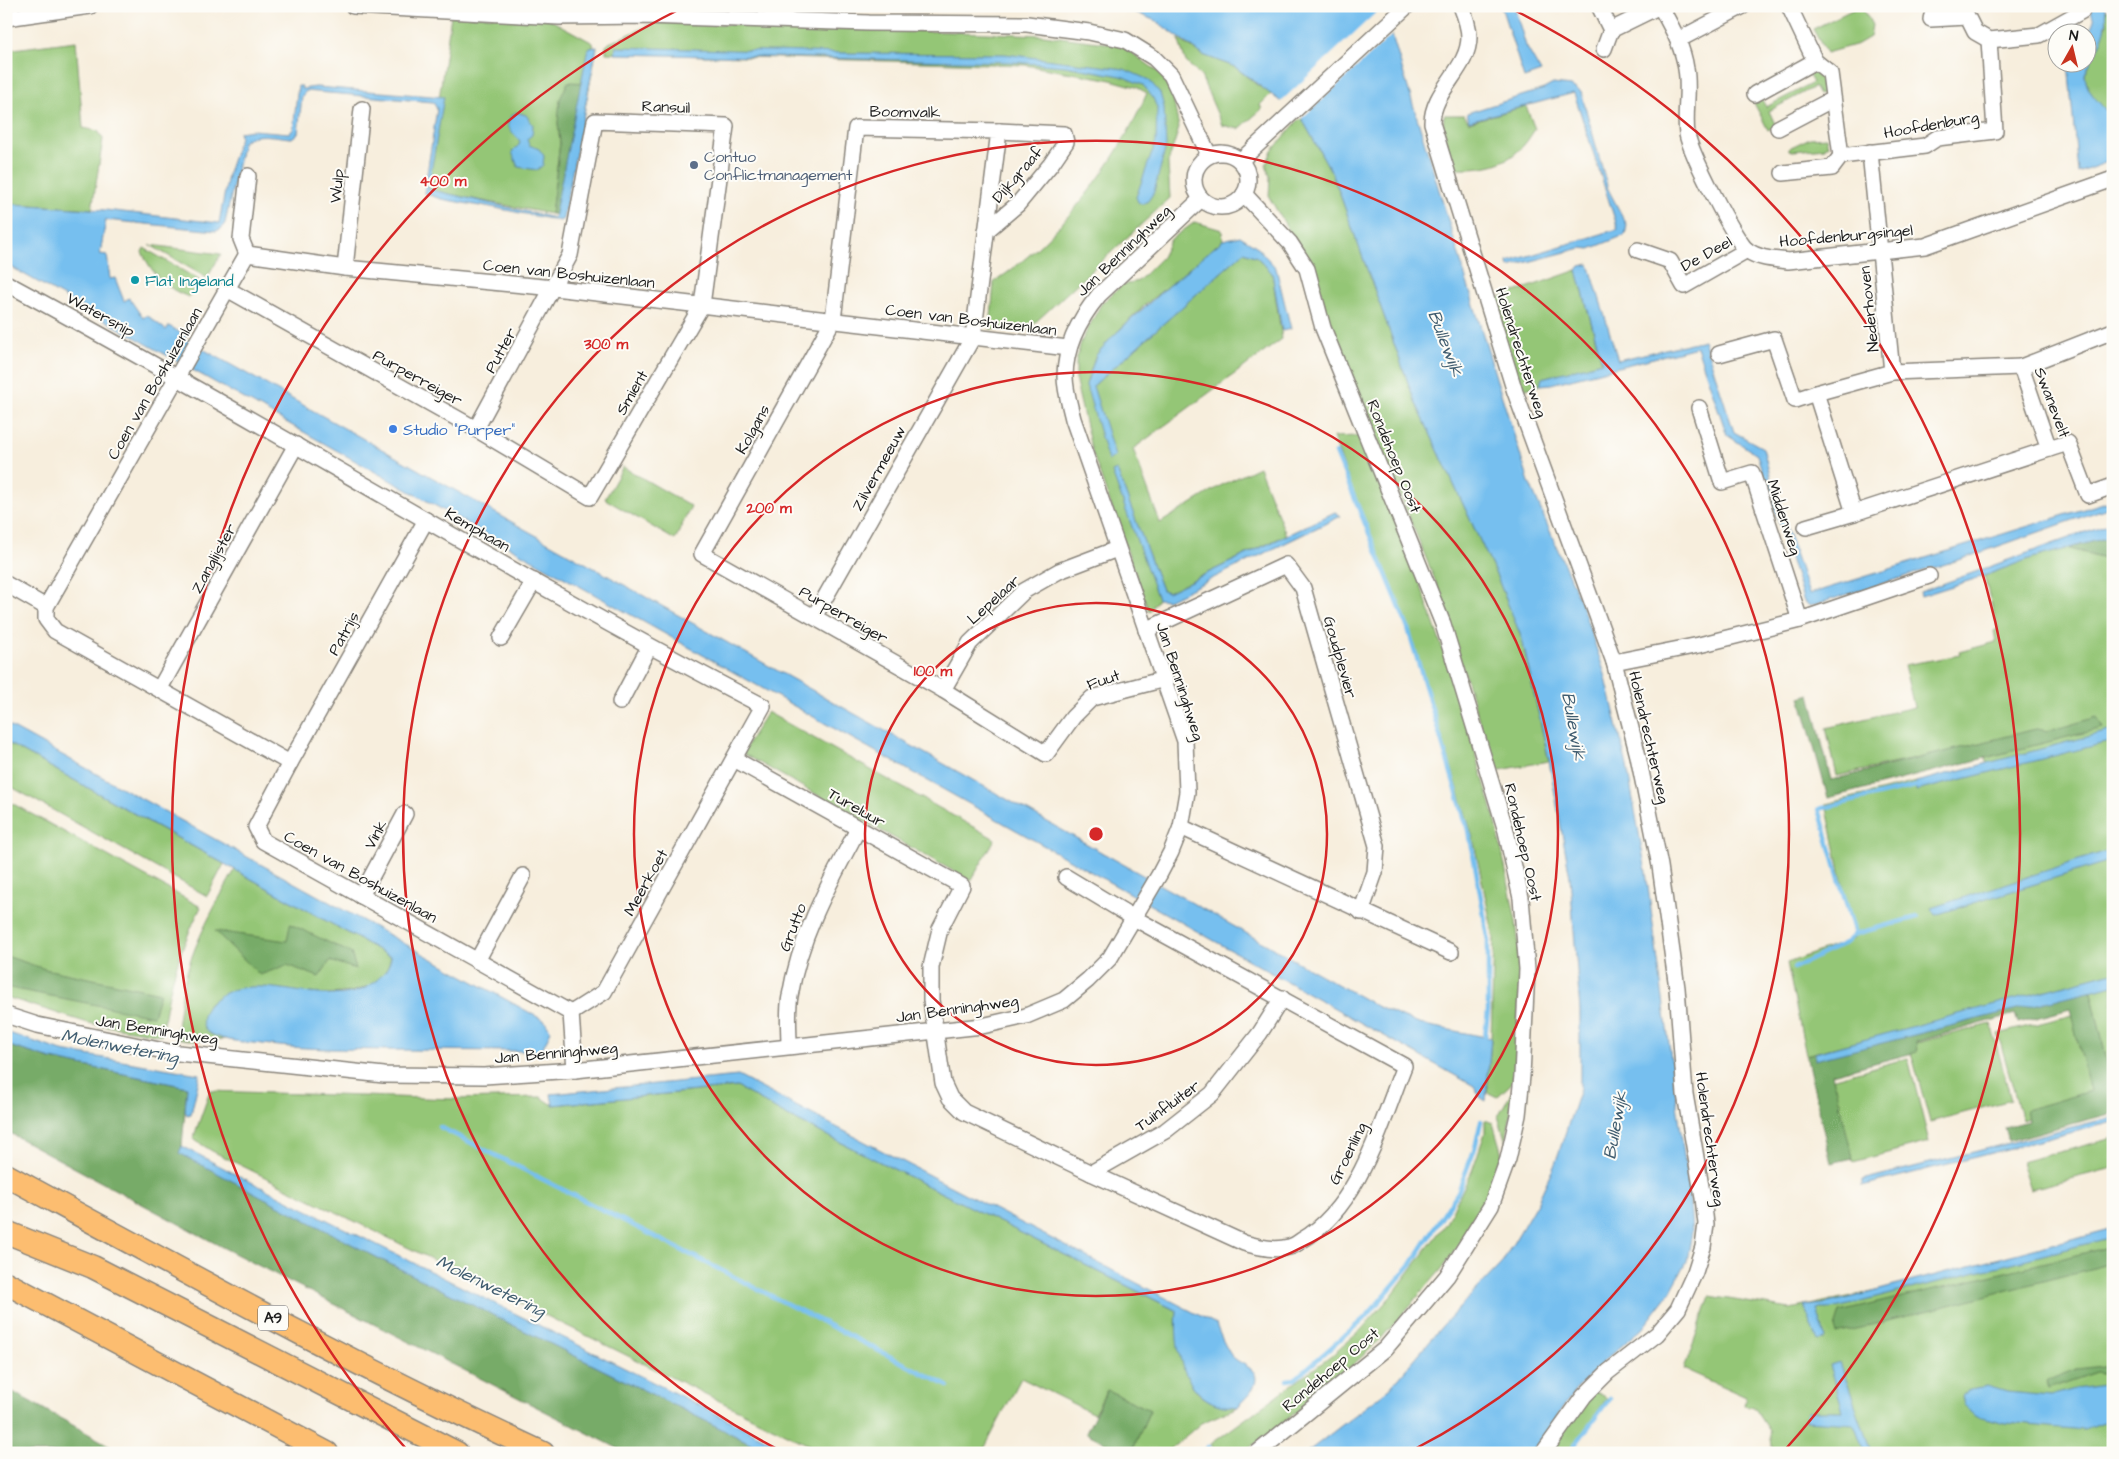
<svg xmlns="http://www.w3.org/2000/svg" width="2119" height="1459" font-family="'Architects Daughter',sans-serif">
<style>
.green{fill:#94c676;stroke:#587149}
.forest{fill:#77ab67;stroke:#4a6442}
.water{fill:#76bfef;stroke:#496e86}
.pier{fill:#f7eedd}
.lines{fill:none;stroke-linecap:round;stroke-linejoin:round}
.stream{stroke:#76bfef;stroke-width:4.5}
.minor-casing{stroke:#8a857c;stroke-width:18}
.highway-casing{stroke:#8a857c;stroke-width:25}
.minor{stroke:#fff;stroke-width:15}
.highway{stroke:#fcbd6f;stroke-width:22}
.ring{fill:none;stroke:#d62828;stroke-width:2.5}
.service-dot{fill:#5c6f8a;stroke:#fdfcf7;stroke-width:2}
.culture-dot{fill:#0f9aa8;stroke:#fdfcf7;stroke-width:2}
.shop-dot{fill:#3f7fe0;stroke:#fdfcf7;stroke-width:2}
.labels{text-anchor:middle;stroke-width:4;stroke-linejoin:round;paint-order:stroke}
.shield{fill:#fdfcf7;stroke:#605f5e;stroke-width:1}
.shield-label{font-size:15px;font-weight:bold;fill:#1c1c1c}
.street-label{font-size:16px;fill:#1c1c1c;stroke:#fdfcf7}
.service-label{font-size:16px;fill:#4e5e75;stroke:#fdfcf7;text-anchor:start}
.culture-label{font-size:16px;fill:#0d838f;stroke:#fdfcf7;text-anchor:start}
.shop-label{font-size:16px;fill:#366cbe;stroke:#fdfcf7;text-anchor:start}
.water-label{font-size:18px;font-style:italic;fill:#405d70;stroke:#fdfcf7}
.centre{fill:#d62828;stroke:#fdfcf7;stroke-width:2.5}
.ring-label{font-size:15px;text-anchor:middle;font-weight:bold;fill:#d62828;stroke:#fdfcf7;stroke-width:4;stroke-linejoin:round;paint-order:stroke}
</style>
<rect width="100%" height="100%" fill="#fdfcf7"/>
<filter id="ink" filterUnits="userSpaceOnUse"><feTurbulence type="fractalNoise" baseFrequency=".02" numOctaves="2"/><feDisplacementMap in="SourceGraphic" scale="10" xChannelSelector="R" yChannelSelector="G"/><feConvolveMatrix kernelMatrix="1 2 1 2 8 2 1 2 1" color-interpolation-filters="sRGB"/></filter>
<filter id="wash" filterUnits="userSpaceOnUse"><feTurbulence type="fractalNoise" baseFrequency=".0096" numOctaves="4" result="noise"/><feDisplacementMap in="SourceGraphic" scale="20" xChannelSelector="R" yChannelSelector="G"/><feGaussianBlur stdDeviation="1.12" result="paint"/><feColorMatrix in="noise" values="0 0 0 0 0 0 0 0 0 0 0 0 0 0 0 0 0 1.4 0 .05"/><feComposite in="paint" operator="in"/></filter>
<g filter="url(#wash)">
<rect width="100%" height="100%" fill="#f7eedd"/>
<g class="green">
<path d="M1860,6H1862L1872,25L1870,37L1858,44L1826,53L1813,29Z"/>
<path d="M2113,8V121C2102,107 2086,93 2085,74L2107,25L2106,11Z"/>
<path d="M451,15L547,18L593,43L595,56L590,83L558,122L560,143L551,214L426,190Z"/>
<path d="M657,22L1044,35L1121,45L1160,73L1172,93L1179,128L1168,163L1170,198L1026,331L990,329L994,282C1058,240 1117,164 1147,93L1136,87L1107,79L1025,65L606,53V46L609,43Z"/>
<path d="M1178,39L1203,55L1235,67L1257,85L1271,94L1260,105L1262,109L1239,129L1222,125L1201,76L1186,62Z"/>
<path d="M76,41L83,128L98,131L103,139L92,209L13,204L6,207V50Z"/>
<path d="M1815,70L1822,71L1825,93L1819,95L1814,87L1769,111L1776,126L1768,130L1753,101L1761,98L1766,107L1813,83L1808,74Z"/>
<path d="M1526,106L1535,129C1514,165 1491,169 1452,168L1443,124L1444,115H1464L1469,122Z"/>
<path d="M1301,117L1333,175L1414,399L1497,577L1522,639L1549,761L1495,771L1437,585L1330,324L1313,264L1289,231L1269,197L1270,177L1266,164L1272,151Z"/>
<path d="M1826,137L1828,146H1825V148L1793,151L1789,150V148L1810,138Z"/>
<path d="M1195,222L1222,230L1223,240L1146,304L1113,336L1096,355L1086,385L1093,386L1244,252L1257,257L1272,273L1282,339L1133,449L1160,523L1220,486L1259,467L1286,535L1168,592L1162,590L1117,471L1113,472L1158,599L1149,612L1092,452L1076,383V361L1081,342L1101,304L1121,286L1138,281L1162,257L1171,239Z"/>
<path d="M150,245L221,254L207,278Z"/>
<path d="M144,248L199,280L189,297C166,289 152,274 142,252Z"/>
<path d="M1577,270L1602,363L1542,378L1540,385L1519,391L1492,300Z"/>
<path d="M1359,436L1410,554L1459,697L1496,822L1516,921L1521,967L1515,1070L1513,1082L1497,1097L1487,1092L1491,1038L1494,938L1473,838L1408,627L1358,506L1333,437Z"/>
<path d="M623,467L691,506L675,540L605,499Z"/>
<path d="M2067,548L2113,560V1087L2089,983L1806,1055L1787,963L1854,939L1826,804L1987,765L1982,744L1837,776L1826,728L1914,707L1904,665L1960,655L1959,652L1996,642L1994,631L1998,629L1984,576L2027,559Z"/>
<path d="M767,712L995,839L971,881L742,753Z"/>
<path d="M6,742L224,864L207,896L6,784Z"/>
<path d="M6,800L201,907C178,953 169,985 162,1035L88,1023L6,997Z"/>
<path d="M235,870L391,957C382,1010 295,991 259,988C240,988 222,992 208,1005L210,1034L227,1039L195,1041L176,1038C179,1011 182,984 191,959C202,928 219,898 235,870Z"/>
<path d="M2076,1014L2096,1098L2022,1120L1998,1034Z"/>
<path d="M1991,1024L2011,1100L1930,1122L1909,1045Z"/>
<path d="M1908,1058L1929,1142L1853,1162L1831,1079Z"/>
<path d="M737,1087L786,1115L1177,1311C1175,1326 1178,1339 1181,1354C1189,1389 1200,1405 1238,1407L1201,1423L1166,1453H1131L1150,1410L1107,1390L1094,1414L1021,1378L982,1453H825L212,1151L193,1139L210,1091L454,1099L541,1097L553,1105Z"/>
<path d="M1511,1093L1514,1094L1506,1142L1498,1116Z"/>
<path d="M1485,1120L1493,1123L1502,1154L1493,1184L1469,1231L1441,1270L1379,1341L1342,1375L1285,1421L1243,1453H1211L1214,1450L1211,1444L1330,1357L1361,1330L1392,1295L1446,1223L1472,1171L1485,1133Z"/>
<path d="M2113,1138V1168L2030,1189L2021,1162Z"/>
<path d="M2113,1231V1453H1773L1770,1431L1754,1407L1744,1405L1746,1397L1684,1369L1710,1296L1790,1309L1881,1290Z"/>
<path d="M1593,1391L1607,1398L1570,1453H1547Z"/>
</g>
<g class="forest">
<path d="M568,82L590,83L563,217L551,214L560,143L558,122L560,99Z"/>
<path d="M2113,536V560L2067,548Z"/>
<path d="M1810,694L1831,780L2036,729L2049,731L2097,717L2103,728L1828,798L1800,697Z"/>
<path d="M290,924L351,953L356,969L330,961L319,977L287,965L260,975L215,931L287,941Z"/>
<path d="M6,956L45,969L160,993L153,1016L10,988L6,986Z"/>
<path d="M2089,983L2113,1087V1113L2008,1141L2004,1127L2028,1121L2026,1110L2090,1091L2070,1009L2018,1023L2015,1014L1916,1042L1917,1052L1832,1074L1853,1158L1831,1163L1806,1055Z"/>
<path d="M6,1045L51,1059L187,1087L182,1146L180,1153L378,1258L754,1445L749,1453H627L222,1247L6,1131Z"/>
<path d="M2113,1246V1263L1837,1334L1835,1328L1840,1312Z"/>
<path d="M2113,1365V1375L2097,1372L2048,1389L2046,1381L2076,1369Z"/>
<path d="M6,1388L13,1392L123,1453H6Z"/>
<path d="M1107,1390L1150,1410L1131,1453H1126L1086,1433Z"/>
</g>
<g class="water">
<path d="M1104,6H1378L1391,32L1498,384L1529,482L1582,606L1605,674L1627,766L1646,872L1690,1200L1692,1232L1687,1261L1670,1293L1642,1329L1606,1359L1575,1391L1531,1453H1306L1390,1388L1443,1325L1501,1264L1538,1201L1555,1164L1580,1089V1011L1570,877L1549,761L1522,639L1497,577L1414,399L1333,175L1301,117L1235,67L1203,55L1156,21L1132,11Z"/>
<path d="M1501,6H1514L1526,46L1541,72L1524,78Z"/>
<path d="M2089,6H2104C2114,27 2093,55 2085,74C2086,97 2105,103 2112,121C2115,128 2113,151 2113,160L2078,173L2068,63L2086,62L2087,37L2094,20Z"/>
<path d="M597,47L563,219L560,221L481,205L480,206L441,199L424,193L437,109L433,102L306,91L302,96L298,133L292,138C276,137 254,131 243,142L225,223L221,229L216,231L106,220L100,254L107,255L110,279L115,278L124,301L129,298L143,318L147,315L166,330L169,326L186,336L185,339L1378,1007L1419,1024L1491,1038L1486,1101L1480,1097L1474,1086L173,359L6,264V207L13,204L105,210L219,223L229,170L240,137L239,132L252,130L289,133L293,130L298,86H302L301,89L316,87L444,97L428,189L554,218L588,48Z"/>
<path d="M616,47L846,53L1005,54L1124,69L1149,80L1160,93L1164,107L1166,146L1154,192L1148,201L1142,204L1138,202L1136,197L1156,142L1157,108L1153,98L1143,85L1121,76L1065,66L1011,62L615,54Z"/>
<path d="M1553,84L1571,86L1581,92L1608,189L1627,225L1625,235L1590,249L1581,248L1509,267L1508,262L1618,229L1574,93L1469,121L1467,113L1544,89Z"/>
<path d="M516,112L526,115L533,125L532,135L527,139L529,145L539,149L544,156L543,165L537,170L518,167L512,152L519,145L520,141C510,129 501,124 516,112Z"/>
<path d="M1240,236L1256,246L1276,268L1291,329L1282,331L1272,273L1257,257L1244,252L1093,386L1115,456L1108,461L1086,385L1096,355L1113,336L1168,286L1223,240Z"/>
<path d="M1589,264L1618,360L1704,340L1734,432L1763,448L1774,491L1809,594L2113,500V506L1962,559L1810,606L1804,602L1757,455L1727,435L1697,347L1551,384L1540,385L1542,378L1602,362L1577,270L1580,266Z"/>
<path d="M1117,470L1162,590L1168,592L1335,512L1341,516L1168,600L1158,599L1112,472Z"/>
<path d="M2113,522V536L2029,559L1984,576L1921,596L1920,592Z"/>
<path d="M6,724L545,1021L551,1031L541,1051C490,1051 439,1050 389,1050C347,1049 305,1050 263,1044C246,1042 227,1042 211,1034C196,1027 203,1008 214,1000C258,963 334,1020 378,979C384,974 390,965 391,957L6,742Z"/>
<path d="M2113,730V741L1916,791V782Z"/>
<path d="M2113,849V860L1935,915L1931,908Z"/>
<path d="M2113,972V985L1815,1060V1053Z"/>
<path d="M6,1032L62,1051L199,1074V1079L191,1114L187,1115L185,1111L187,1087L51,1059L6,1045Z"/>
<path d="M738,1076L1216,1324C1219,1333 1226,1348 1231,1355C1241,1367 1264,1367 1253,1389C1249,1396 1242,1400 1238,1407C1232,1406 1224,1407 1219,1405C1181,1393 1174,1345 1177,1311L786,1115L737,1087L553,1105L551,1094Z"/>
<path d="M2113,1117V1122L1862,1186V1180Z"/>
<path d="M182,1146L239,1176L795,1453H770L378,1258L179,1153Z"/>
<path d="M2113,1228V1237L1849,1305L1831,1309H1817L1825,1337L1818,1341L1804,1306L1823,1304L1849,1298Z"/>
<path d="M1840,1362L1872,1453H1865L1854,1424L1806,1421L1807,1411H1843L1829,1365Z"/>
<path d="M2105,1385L2113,1387V1416L2108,1421L2084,1430L2006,1423L1977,1416L1964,1405L1962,1396L1970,1389L1987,1386L2007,1392L2050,1396L2075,1389Z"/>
</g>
<path class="pier" d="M1382,7L1394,33L1300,120L1279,103Z"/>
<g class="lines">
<g class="stream">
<path d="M1336,453L1408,628L1470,837L1488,937V1011L1485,1037"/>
<path d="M1855,934L1819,809L1920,785"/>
<path d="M1794,968L1847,942L1855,934L1917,917"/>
<path d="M440,1127L948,1386"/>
<path d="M1287,1380L1295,1379L1367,1316L1412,1263L1458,1192L1475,1148L1481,1121"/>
<path d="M1203,1453L1208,1447"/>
<path d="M1569,1453L1610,1398"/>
</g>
</g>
</g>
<g filter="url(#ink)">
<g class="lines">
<g class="minor-casing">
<g id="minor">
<path d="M353,6L559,17L644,16L869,23L1027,24L1089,32L1125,40L1154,58L1171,75L1209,155"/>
<path d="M1461,6C1465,16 1469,26 1469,37C1469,69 1432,90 1432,123L1515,392L1614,662L1638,756L1660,866L1677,988L1685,1094L1703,1198L1706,1224L1703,1247L1695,1272L1678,1309L1657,1334L1608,1372L1584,1396L1543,1453"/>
<path d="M1599,6L1611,30L1660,6C1671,26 1683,46 1686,69C1690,90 1684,112 1687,134C1690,151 1735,242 1748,251C1760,259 1774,259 1788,261L1925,246L2113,179"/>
<path d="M1789,6L1815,61L1830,73L1841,156"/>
<path d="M1935,6L1931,19L1967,17"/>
<path d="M1962,6L1975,32L1989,40L2039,35L2082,11"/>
<path d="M6,18L90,6"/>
<path d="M1678,40L1743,6"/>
<path d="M1604,49L1611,30"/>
<path d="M1755,94L1815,61"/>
<path d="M1778,128L1833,99"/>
<path d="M1870,152L1892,372L1816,393L1854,513L2049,449"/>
<circle cx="1221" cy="180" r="27"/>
<path d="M1240,161L1407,6"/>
<path d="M1783,173L1832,168L1841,156L1925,146L1937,138L1995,131L1989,40"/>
<path d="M1244,194L1290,243L1307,269L1323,328L1443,624L1506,831L1521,898L1527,969L1522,1076L1518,1115L1508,1159L1491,1206L1447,1276L1385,1349L1257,1453"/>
<path d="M986,231L1018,204L1051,164L1066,142L1064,134L999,131"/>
<path d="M1638,250L1670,261L1684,286L1747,250"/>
<path d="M247,254L241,239L248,176"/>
<path d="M345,268L362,109"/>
<path d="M6,283C261,420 506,573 763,706L604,992L571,1013"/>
<path d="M227,289L476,429L590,497L702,305L726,126L595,121L570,255L476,429"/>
<path d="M2113,331L2021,367L2049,449L2068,443L2088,495L2113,486"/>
<path d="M1719,354L1774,339L1795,400L1816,393"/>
<path d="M1892,372L2021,367"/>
<path d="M1699,408L1722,482L1752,473L1800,620"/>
<path d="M1806,527L1854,513"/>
<path d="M6,584L46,607"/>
<path d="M814,617L973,337L999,131L856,128L833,320L702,554L943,690L1046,754L1073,717L1092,698L1165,679"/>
<path d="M1146,630L1286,565L1303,588L1377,846L1375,872L1361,912"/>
<path d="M501,638L534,581"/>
<path d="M1614,662L1699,645L1800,620L1929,576"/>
<path d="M160,688L296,445"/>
<path d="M943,690L970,643L1024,591L1059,571L1117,549"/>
<path d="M620,702L649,647"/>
<path d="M734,759L962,886L940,929L931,967V1000L943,1083L950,1098L964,1112L1091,1173L1244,1243C1260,1247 1273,1251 1289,1247C1294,1246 1298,1243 1302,1240C1359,1207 1381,1124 1404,1066L1134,918L1066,877"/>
<path d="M290,763L426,520"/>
<path d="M1181,827L1451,952"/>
<path d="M361,896L405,814"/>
<path d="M477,961L523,876"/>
<path d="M571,1013L263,841L256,827L290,763L55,631L46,619V607L247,254L345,268L554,288L1068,348"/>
<path d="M571,1013L575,1070"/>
<path d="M6,1015L37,1025L169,1052L384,1075L484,1076L575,1070L982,1026L1026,1016L1064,1000L1088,980L1110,958L1159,875L1171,852L1181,827L1187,792L1185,741L1073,419C1070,406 1065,390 1065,377C1065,346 1080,318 1099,295L1201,199"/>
<path d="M789,1046C789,1030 787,1011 790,996C800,935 830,882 858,829"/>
<path d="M1091,1173L1165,1131L1212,1094L1260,1033L1282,998"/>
</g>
</g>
<g class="highway-casing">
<g id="highway">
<path d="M6,1175C183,1271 360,1369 543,1453"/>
<path d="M6,1232L93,1267L457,1453"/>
<path d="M6,1283L327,1453"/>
</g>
</g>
<use href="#minor" class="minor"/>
<use href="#highway" class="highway"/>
</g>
</g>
<g class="ring">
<circle cx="1096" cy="834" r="231"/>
<circle cx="1096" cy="834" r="462"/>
<path d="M781 1451A693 693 0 1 1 1411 1451"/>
<path d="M409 1452A924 924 0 0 1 684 7M1508 7A924 924 0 0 1 1783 1452"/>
</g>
<circle class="service-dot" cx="694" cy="165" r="5"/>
<circle class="culture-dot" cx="135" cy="280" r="5"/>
<circle class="shop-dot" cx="393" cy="429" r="5"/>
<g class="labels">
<rect class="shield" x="258" y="1305.5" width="30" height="25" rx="4"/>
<g class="shield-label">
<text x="273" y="1323">A9</text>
</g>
<g class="street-label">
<text transform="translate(666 106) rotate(2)" y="6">Ransuil</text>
<text transform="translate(905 111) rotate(1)" y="6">Boomvalk</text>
<text transform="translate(1931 124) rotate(-10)" y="6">Hoofdenburg</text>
<text transform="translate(1017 174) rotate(-49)" y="6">Dijkgraaf</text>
<text transform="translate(336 186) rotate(-84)" y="6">Wulp</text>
<text transform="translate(1846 235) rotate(-5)" y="6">Hoofdenburgsingel</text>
<text transform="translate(1123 250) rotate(-44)" y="6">Jan Benninghweg</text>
<text transform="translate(1706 253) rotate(-29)" y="6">De Deel</text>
<text transform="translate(569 273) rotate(6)" y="6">Coen van Boshuizenlaan</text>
<text transform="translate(1868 309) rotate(-96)" y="6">Nederhoven</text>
<text transform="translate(101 314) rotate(29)" y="6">Watersnip</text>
<text transform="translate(971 319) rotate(7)" y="6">Coen van Boshuizenlaan</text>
<text transform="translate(500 350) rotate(-61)" y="6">Putter</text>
<text transform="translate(1522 352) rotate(72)" y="6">Holendrechterweg</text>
<text transform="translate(418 377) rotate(29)" y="6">Purperreiger</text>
<text transform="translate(154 383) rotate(-60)" y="6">Coen van Boshuizenlaan</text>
<text transform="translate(631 392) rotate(-60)" y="6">Smient</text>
<text transform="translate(2053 402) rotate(69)" y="6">Swanevelt</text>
<text transform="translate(752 429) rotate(-61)" y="6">Kolgans</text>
<text transform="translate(1395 456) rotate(68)" y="6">Rondehoep Oost</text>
<text transform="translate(878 468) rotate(-61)" y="6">Zilvermeeuw</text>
<text transform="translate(1785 517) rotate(72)" y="6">Middenweg</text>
<text transform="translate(478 529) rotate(30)" y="6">Kemphaan</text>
<text transform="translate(213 558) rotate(-61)" y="6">Zanglijster</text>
<text transform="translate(993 599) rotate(-42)" y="6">Lepelaar</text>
<text transform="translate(844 614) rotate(30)" y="6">Purperreiger</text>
<text transform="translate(343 633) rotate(-61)" y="6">Patrijs</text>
<text transform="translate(1341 657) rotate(74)" y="6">Goudplevier</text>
<text transform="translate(1103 679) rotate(-19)" y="6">Fuut</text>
<text transform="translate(1181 681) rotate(72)" y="6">Jan Benninghweg</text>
<text transform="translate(1650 737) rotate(77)" y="6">Holendrechterweg</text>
<text transform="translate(857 807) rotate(30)" y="6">Tureluur</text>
<text transform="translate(375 834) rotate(-61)" y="6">Vink</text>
<text transform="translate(1524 842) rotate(77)" y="6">Rondehoep Oost</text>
<text transform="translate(361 876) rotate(29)" y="6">Coen van Boshuizenlaan</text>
<text transform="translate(645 882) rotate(-61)" y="6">Meerkoet</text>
<text transform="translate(792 927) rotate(-69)" y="6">Grutto</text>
<text transform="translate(957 1008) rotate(-8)" y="6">Jan Benninghweg</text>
<text transform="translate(157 1029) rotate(9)" y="6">Jan Benninghweg</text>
<text transform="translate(556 1052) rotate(-5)" y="6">Jan Benninghweg</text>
<text transform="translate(1167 1105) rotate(-36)" y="6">Tuinfluiter</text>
<text transform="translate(1711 1139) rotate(82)" y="6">Holendrechterweg</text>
<text transform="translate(1347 1153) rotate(-64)" y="6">Groenling</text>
<text transform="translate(1330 1369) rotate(-40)" y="6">Rondehoep Oost</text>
</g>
<g class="service-label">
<text x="704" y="162">Contuo<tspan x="704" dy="18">Conflictmanagement</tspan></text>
</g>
<g class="culture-label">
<text x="145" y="286">Flat Ingeland</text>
</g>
<g class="shop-label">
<text x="403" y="435">Studio "Purper"</text>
</g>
<g class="water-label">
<text transform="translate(1446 343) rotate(69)" y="6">Bullewijk</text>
<text transform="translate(1574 726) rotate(80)" y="6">Bullewijk</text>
<text transform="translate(120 1046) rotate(11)" y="6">Molenwetering</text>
<text transform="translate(1615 1125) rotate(-80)" y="6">Bullewijk</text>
<text transform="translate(491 1286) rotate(26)" y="6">Molenwetering</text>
</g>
</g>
<circle cx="1096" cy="834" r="8" class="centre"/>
<g class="ring-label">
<text x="443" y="186">400 m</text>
<text x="606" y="349">300 m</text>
<text x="769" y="513">200 m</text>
<text x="933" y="676">100 m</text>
</g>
<rect width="2119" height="1459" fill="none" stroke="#fdfcf7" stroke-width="25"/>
<g transform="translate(2072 48) rotate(8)"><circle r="24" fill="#fdfcf7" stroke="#a3a29f"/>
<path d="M0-4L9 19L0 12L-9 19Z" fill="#c8321e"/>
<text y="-8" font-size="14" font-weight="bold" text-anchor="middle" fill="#1c1c1c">N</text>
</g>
</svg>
